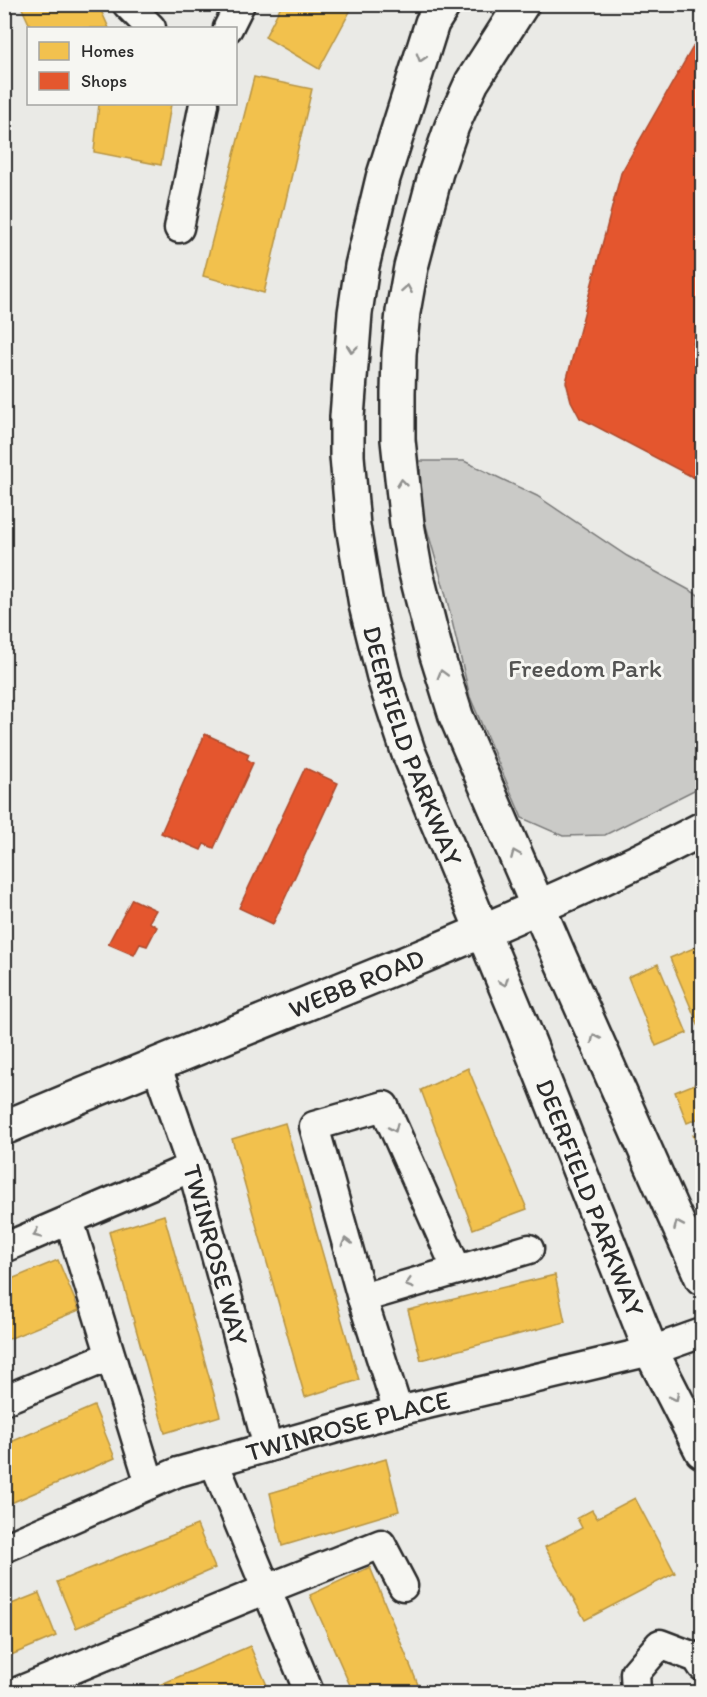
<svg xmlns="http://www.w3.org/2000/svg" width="707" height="1697" font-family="Itim,sans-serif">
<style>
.green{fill:#cacac7;stroke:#7a7a79;stroke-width:1.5}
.homes{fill:#f2c14e;stroke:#b69444;stroke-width:1.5}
.shops{fill:#e4572e;stroke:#ac4a2d;stroke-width:1.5}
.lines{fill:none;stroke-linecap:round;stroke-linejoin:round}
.street-casing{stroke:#2b2b2b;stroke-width:33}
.secondary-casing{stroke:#2b2b2b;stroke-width:38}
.street{stroke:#f6f6f2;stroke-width:28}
.secondary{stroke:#f6f6f2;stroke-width:33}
.oneway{stroke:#90908e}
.labels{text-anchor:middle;stroke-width:6;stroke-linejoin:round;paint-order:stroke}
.park-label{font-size:26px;fill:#535352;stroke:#f6f6f2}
.street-label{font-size:26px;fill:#2b2b2b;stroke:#f6f6f2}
</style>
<rect width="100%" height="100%" fill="#eaeae6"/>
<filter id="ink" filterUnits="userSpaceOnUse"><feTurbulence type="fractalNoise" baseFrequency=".0167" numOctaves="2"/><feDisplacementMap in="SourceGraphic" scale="12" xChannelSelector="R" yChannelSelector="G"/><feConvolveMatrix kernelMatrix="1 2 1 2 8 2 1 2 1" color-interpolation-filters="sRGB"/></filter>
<g filter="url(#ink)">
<path class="green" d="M420,461H464L537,496L627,556L702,597V786L605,835L563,836L522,818L470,697L445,592L421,508Z"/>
<g class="homes">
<path d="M20,4H98L109,28H31Z"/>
<path d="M282,4H354L319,69L265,37Z"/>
<path d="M254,77L312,89L264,293L203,276Z"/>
<path d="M99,104H171L161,165L94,152Z"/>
<path d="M701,945L702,949V1026L699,1027L670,958Z"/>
<path d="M658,964L687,1033L656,1046L628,977Z"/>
<path d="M468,1068L527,1209L473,1229L421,1090Z"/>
<path d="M702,1081V1117L687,1123L675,1092Z"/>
<path d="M285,1123L359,1380L305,1397L232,1139Z"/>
<path d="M702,1131V1160L693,1135Z"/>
<path d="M164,1215L220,1416L165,1433L109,1232Z"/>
<path d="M58,1260L79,1310L4,1341V1282Z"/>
<path d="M555,1275L565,1322L421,1360L408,1310Z"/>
<path d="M94,1406L115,1458L4,1506V1445Z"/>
<path d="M386,1459L399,1511L282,1546L270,1493Z"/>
<path d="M635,1498L675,1573L585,1620L545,1547L582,1528L577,1518L592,1510L597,1518Z"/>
<path d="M197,1525L215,1568L76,1628L57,1582Z"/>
<path d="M370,1567L421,1692H353L310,1595Z"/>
<path d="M39,1593L56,1636L4,1658V1607Z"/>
<path d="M250,1646L269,1690L264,1692H143Z"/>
</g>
<g class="shops">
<path d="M702,31V305L692,349L702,355V482L580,418L571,401L566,382L621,173Z"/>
<path d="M205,734L249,754L247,759L253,763L214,848L204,844L201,850L161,833Z"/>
<path d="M305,768L338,783L273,924L239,908Z"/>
<path d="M132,899L156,910L149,922L157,927L147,946L140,944L134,955L108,944Z"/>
</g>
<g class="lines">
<g class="street-casing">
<g id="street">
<path d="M127,4L151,28"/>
<path d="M228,28L240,4"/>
<path d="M179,228L204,104"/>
<path id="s1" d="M156,1064L192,1167L268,1447"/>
<path d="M69,1220L150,1484"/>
<path d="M4,1248L192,1167"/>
<path d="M362,1298L529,1249"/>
<path d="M4,1400L110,1356"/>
<path d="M398,1411L362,1298L314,1126L384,1106L457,1270"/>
<path d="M214,1462L309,1692"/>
<path id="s2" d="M4,1548L178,1472L398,1411L651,1351L702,1333"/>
<path d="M17,1692L267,1589L381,1544L403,1586"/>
<path d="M636,1692L635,1673L660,1644L697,1658L702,1666"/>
</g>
</g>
<g class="secondary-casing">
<g id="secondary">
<path id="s3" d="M444,4L432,23L383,178L362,266L355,313L347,417V456L353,526L366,605L385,681L408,751L525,1033L651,1351L702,1451"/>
<path d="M522,4L472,82L452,126L436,172L411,267L403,312L399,354L398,393V440L407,524L415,569L436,652L456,716L560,958L702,1278"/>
<path id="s4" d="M4,1128C143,1069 282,1014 421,957C516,917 611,877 702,829"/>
</g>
</g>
<use href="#street" class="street"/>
<use href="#secondary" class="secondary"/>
</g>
<defs><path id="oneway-chevron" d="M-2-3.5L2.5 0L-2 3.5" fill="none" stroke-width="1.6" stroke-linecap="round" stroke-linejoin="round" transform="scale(1.5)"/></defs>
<g class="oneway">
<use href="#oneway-chevron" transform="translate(421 58) rotate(107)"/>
<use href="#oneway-chevron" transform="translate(407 289) rotate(-80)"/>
<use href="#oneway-chevron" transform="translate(352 349) rotate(96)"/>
<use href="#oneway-chevron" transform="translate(402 483) rotate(-96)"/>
<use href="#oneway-chevron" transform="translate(442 674) rotate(-106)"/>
<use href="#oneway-chevron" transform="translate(515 854) rotate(-113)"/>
<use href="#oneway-chevron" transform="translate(504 982) rotate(68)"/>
<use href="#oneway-chevron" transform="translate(595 1038) rotate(-114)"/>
<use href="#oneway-chevron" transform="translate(394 1128) rotate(66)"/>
<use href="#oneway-chevron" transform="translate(678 1225) rotate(-114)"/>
<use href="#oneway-chevron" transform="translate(37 1234) rotate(157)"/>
<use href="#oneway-chevron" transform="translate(346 1242) rotate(-105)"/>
<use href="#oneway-chevron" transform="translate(409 1284) rotate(164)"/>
<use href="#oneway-chevron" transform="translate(675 1397) rotate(63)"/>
</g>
</g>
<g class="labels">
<g class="park-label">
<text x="585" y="677">Freedom Park</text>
</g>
<g class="street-label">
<text dy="9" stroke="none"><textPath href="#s3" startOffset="765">DEERFIELD PARKWAY</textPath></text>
<text dy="9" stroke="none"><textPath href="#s4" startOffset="381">WEBB ROAD</textPath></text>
<text dy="9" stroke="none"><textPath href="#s3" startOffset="1251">DEERFIELD PARKWAY</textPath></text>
<text dy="9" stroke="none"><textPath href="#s1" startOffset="200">TWINROSE WAY</textPath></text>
<text dy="9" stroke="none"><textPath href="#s2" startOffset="366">TWINROSE PLACE</textPath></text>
</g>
</g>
<rect width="707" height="1697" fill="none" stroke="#f6f6f2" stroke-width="24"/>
<rect x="12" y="12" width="683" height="1673" fill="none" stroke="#2b2b2b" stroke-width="2" filter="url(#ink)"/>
<rect x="27" y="27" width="210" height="78" fill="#f6f6f2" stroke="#a5a5a2" stroke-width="1.5"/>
<rect x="39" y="42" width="30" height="18" fill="#f2c14e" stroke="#a5a5a2" stroke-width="1.5"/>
<text x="81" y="57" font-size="18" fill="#2b2b2b">Homes</text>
<rect x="39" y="72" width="30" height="18" fill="#e4572e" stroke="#a5a5a2" stroke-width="1.5"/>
<text x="81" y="87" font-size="18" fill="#2b2b2b">Shops</text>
</svg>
